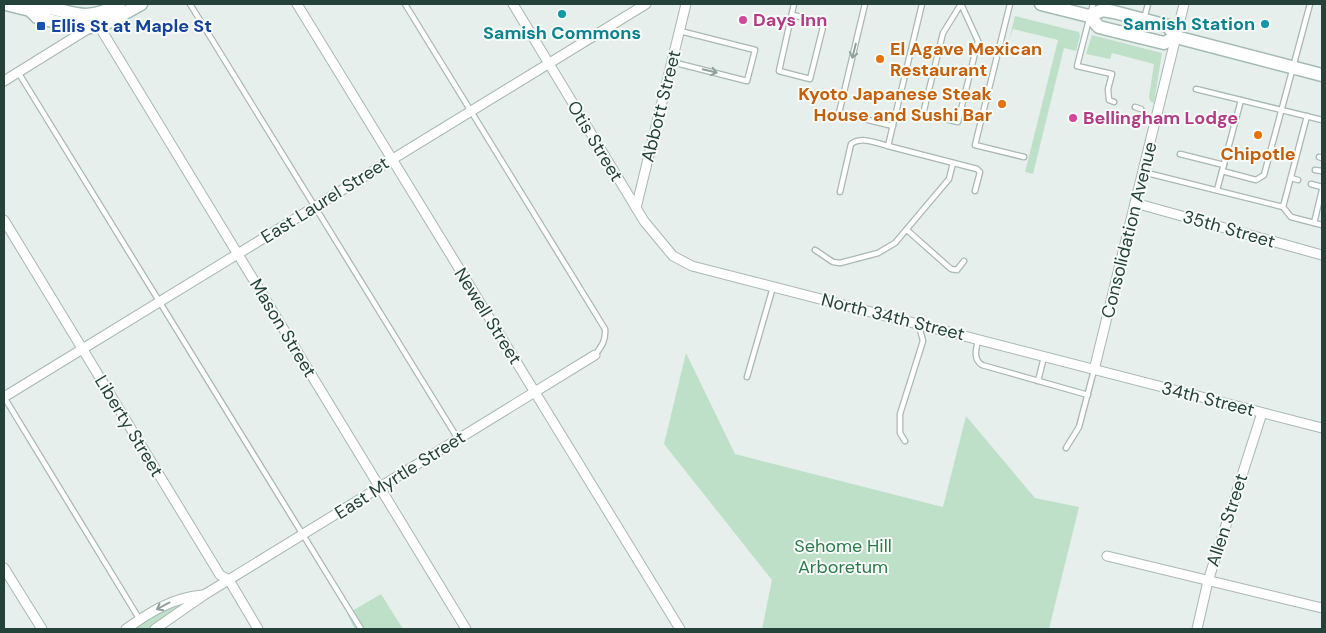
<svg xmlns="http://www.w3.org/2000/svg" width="1326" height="633" font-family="'DM Sans',sans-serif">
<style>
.green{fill:#bfe0c8}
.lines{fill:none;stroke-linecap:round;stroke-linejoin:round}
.lane-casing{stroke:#a8b8b2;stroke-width:7}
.street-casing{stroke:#a8b8b2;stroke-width:11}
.secondary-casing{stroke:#a4bbb3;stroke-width:15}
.lane{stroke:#fff;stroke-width:4.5}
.street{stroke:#fff;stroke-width:9}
.secondary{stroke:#fff;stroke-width:12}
.oneway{stroke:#92a09c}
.culture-dot{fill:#0f9aa8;stroke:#f7fbf9;stroke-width:2}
.hotel-dot{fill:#d1479c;stroke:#f7fbf9;stroke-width:2}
.transit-dot{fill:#1a4fb4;stroke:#f7fbf9;stroke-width:2}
.food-dot{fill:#e8710a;stroke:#f7fbf9;stroke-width:2}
.labels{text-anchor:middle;stroke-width:4;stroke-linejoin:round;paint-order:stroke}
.hotel-label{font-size:18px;font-weight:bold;fill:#b23c85;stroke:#f7fbf9;text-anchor:start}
.culture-label{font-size:18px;font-weight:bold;fill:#0d838f;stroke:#f7fbf9;text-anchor:end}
.transit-label{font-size:18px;font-weight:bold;fill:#164399;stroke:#f7fbf9;text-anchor:start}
.food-label{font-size:18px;font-weight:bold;fill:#c56008;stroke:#f7fbf9;text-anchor:start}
.street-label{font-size:18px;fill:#24423a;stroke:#f7fbf9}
.park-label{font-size:18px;fill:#2d7a4b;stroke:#f7fbf9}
</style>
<rect width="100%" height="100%" fill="#e6efeb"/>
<g class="green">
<path d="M1015,16L1079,32L1080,36L1076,51L1064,48L1033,174L1025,172L1058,40L1013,29L1009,40Z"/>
<path d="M1092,35L1162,53L1154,103L1150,101L1149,97L1154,64L1112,53L1110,59L1086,54Z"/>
<path d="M686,353L735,454L943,507L966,416L1035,498L1079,507L1049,629H762L772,580L664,444Z"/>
<path d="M381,594L403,629H355L347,614Z"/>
<path d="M185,600L186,603L149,629H132L158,611Z"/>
</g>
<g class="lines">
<g class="lane-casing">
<g id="lane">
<path d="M190,4L458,439"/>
<path d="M405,4L605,329C606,340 602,346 595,355"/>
<path d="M865,4L839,113L893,126"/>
<path d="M961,4L978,41L958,122L923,114L943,33Z"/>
<path d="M1010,4L975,145L1024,157"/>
<path d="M1093,4L1077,66L1112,74L1108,89L1109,100L1114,102"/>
<path d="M793,15L824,23L810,79L779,71L794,4"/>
<path d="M1144,19L1148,4"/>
<path d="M672,62L747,81L755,50L680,31"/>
<path d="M18,72L361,629"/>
<path d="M1196,89L1322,120"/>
<path d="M1135,107L1141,109"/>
<path d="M1307,116L1283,207L1291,217L1322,225"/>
<path d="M888,146L977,169L980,172L975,191"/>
<path d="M1180,154L1224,165"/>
<path d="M1319,157L1322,158"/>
<path d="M1315,170L1322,171"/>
<path d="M1222,171L1256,180L1264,175L1310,4"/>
<path d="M1143,172L1283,207"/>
<path d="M1291,178L1298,180"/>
<path d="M1311,184L1322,187"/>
<path d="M1217,190L1241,100"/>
<path d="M840,192L851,144C862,136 876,143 888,146L922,4"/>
<path d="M1314,223L1322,190"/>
<path d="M907,230L951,269L957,270L964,261"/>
<path d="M815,250L833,262L840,263L878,253L895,243L949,179L953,163"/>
<path d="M978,340C976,350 973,359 982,365L1088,395"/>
<path d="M747,377L773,287"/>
<path d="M1038,381L1044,357"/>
<path d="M4,397L140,620"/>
<path d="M905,441L900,433V414L923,341L919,325"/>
<path d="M1066,448L1079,427L1094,370"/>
</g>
</g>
<g class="street-casing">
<g id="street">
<path d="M297,4L680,629"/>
<path d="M513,4L644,221L673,256L692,266L1322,428"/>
<path d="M99,26L466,629"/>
<path d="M4,81L91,27"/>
<path d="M1135,203L1322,255"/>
<path d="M636,208L686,4"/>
<path d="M4,220L220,575L229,580L258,629"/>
<path d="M1094,370L1184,4"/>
<path d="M4,397L646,4"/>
<path d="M1107,556L1322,608"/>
<path d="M4,568L42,629"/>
<path d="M126,629C150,612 172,598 202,595"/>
<path d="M155,629L204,595L595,355"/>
<path d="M1197,629L1208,581L1262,413"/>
</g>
</g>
<g class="secondary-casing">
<g id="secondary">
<path d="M6,4L30,10L37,17L64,24L91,27L107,23L141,4"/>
<path d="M1041,4L1089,16L1099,27L1123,33L1164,43L1176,37"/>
<path d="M30,10C63,0 76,30 119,4"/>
<path d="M1089,16L1103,10L1114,12L1168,26L1176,37"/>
<path d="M1176,37L1322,75"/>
</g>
</g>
<use href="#lane" class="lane"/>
<use href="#street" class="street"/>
<use href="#secondary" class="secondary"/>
</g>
<defs><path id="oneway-shaft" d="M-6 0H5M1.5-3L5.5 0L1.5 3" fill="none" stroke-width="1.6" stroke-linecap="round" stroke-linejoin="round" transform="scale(1.25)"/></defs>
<g class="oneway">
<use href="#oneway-shaft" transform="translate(854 51) rotate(104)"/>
<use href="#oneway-shaft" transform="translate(710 71) rotate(14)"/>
<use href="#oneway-shaft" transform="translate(163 606) rotate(152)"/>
</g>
<g class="culture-dot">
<circle cx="562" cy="14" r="5"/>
<circle cx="1265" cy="24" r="5"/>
</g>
<g class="hotel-dot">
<circle cx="743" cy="20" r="5"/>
<circle cx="1073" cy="118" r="5"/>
</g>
<rect class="transit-dot" x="36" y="21" width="10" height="10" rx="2.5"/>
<g class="food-dot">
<circle cx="880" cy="59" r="5"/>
<circle cx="1002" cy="104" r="5"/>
<circle cx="1258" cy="135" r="5"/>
</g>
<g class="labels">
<g class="hotel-label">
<text x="753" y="26">Days Inn</text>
<text x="1083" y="124">Bellingham Lodge</text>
</g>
<g class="culture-label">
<text x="1255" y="30">Samish Station</text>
<text x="562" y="39" text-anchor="middle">Samish Commons</text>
</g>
<g class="transit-label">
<text x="51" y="32">Ellis St at Maple St</text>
</g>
<g class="food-label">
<text x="890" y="55">El Agave Mexican<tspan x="890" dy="21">Restaurant</tspan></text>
<text x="992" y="100" text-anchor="end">Kyoto Japanese Steak<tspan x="992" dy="21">House and Sushi Bar</tspan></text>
<text x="1258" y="160" text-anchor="middle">Chipotle</text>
</g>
<g class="street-label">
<text transform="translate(661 106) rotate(-76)" y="6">Abbott Street</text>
<text transform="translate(595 141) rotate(59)" y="6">Otis Street</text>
<text transform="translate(325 200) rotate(-32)" y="6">East Laurel Street</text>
<text transform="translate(1229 229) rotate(16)" y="6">35th Street</text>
<text transform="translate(1129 230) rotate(-76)" y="6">Consolidation Avenue</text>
<text transform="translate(488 316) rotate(58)" y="6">Newell Street</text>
<text transform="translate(893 317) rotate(14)" y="6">North 34th Street</text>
<text transform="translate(283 328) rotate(59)" y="6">Mason Street</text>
<text transform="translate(1208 399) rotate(14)" y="6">34th Street</text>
<text transform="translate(129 426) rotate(59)" y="6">Liberty Street</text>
<text transform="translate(400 475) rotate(-32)" y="6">East Myrtle Street</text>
<text transform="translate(1227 520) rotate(-72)" y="6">Allen Street</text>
</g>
<g class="park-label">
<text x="843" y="552">Sehome Hill<tspan x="843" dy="21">Arboretum</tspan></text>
</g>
</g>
<rect width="1326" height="633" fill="none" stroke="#24423a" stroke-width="10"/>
</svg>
